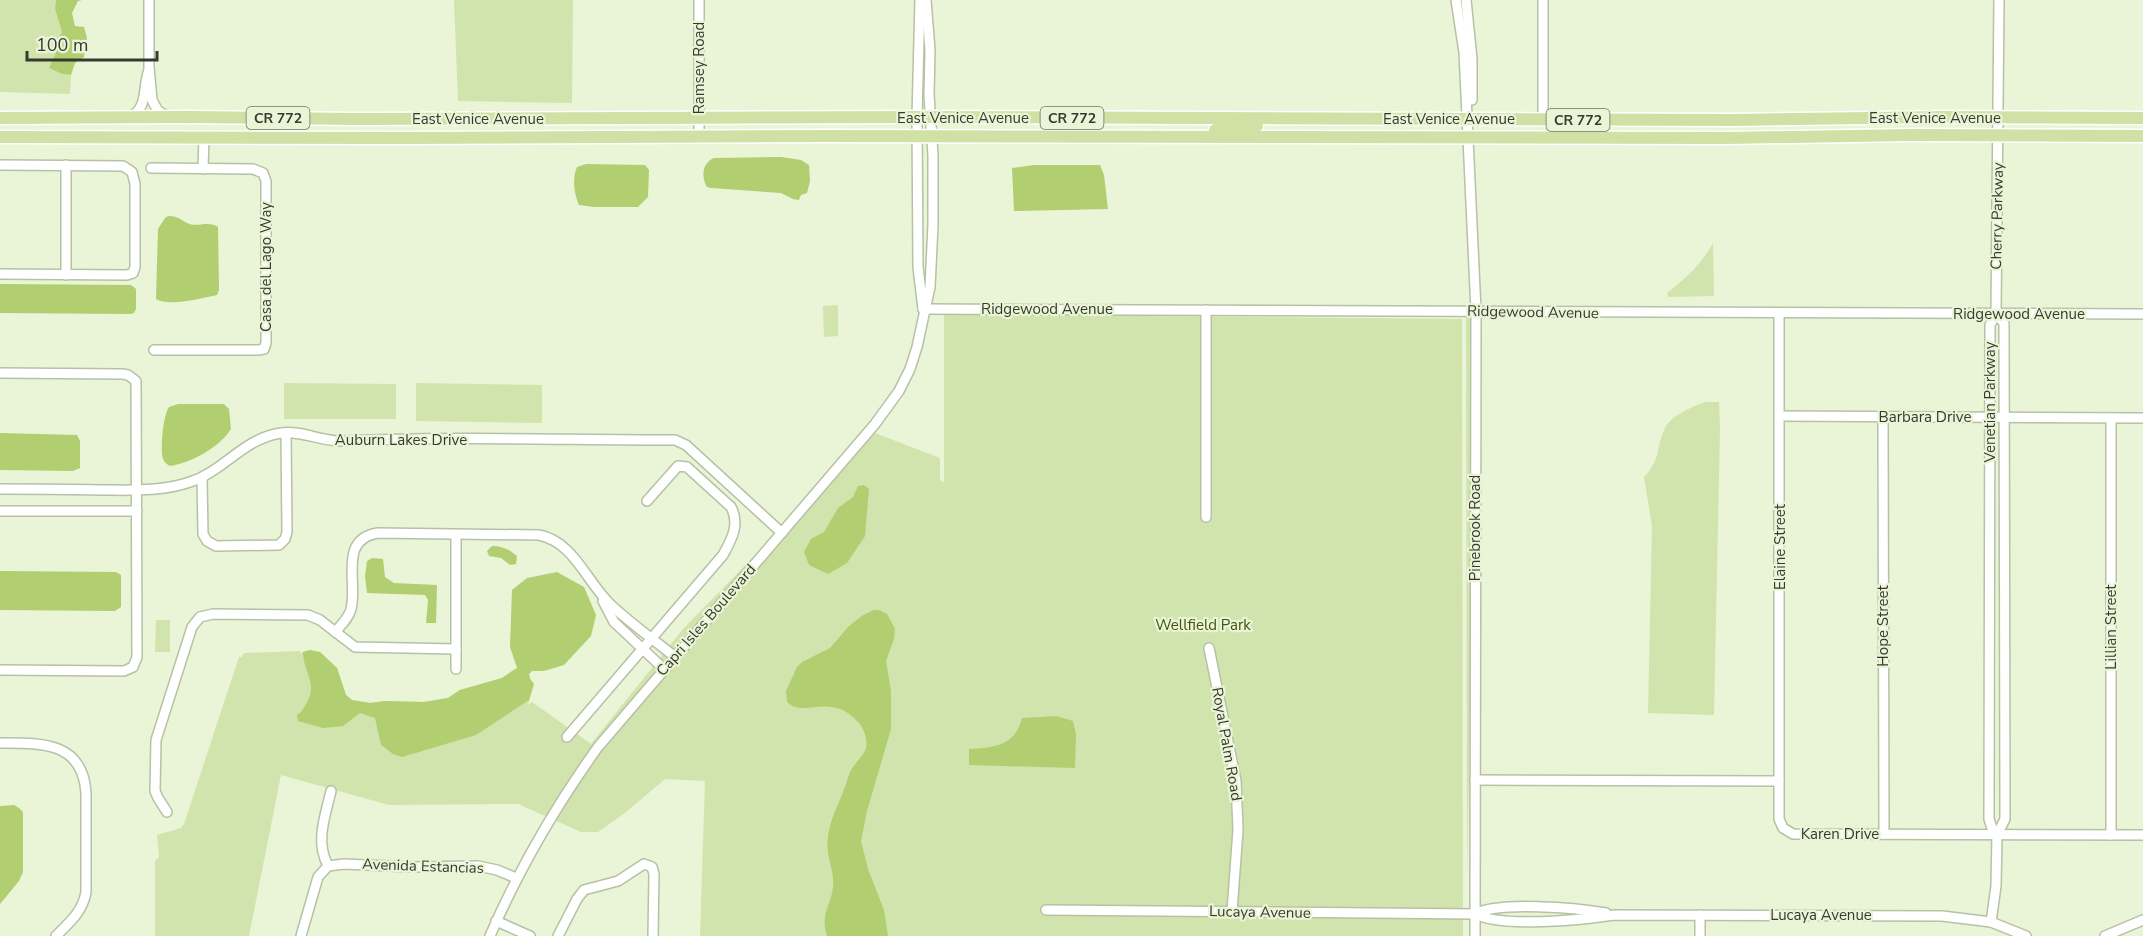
<svg xmlns="http://www.w3.org/2000/svg" width="2143" height="936" font-family="'Nunito Sans',sans-serif">
<style>
.green{fill:#d1e4ad}
.water{fill:#b1ce70}
.lines{fill:none;stroke-linecap:round;stroke-linejoin:round}
.minor-casing{stroke:#b7c1a4;stroke-width:12}
.major-casing{stroke:#fff;stroke-width:15}
.minor{stroke:#fff;stroke-width:9}
.major{stroke:#cfe1a4;stroke-width:12}
.labels{text-anchor:middle;stroke-width:4.5;stroke-linejoin:round;paint-order:stroke}
.shield{fill:#eaf4d6;stroke:#6c7260;stroke-width:1.5}
.shield-label{font-size:14px;font-weight:bold;fill:#363a2e}
.street-label{font-size:15px;fill:#363a2e;stroke:#eaf4d6}
.park-label{font-size:15px;fill:#41530e;stroke:#eaf4d6}
</style>
<rect width="100%" height="100%" fill="#eaf4d6"/>
<g class="green">
<path d="M0,0H56L55,9L62,32L56,42V52L49,68L62,74L71,75L70,94L0,92Z"/>
<path d="M454,0H573L572,103L458,101Z"/>
<path d="M1713,243L1714,296L1668,297L1667,293C1685,279 1702,264 1713,243Z"/>
<path d="M838,305V336L824,337L823,306Z"/>
<path d="M1471,313L1470,722L1467,876L1466,319L1463,315Z"/>
<path d="M944,314L1462,319L1463,936H700L705,781L665,779L626,812L598,832H581L518,804L389,805L281,775L249,936H155V861L159,857L157,835L181,828L184,824L239,657H242L244,653L300,651V653L310,650L320,652L337,668L346,695L352,700L370,703L385,701L424,702L448,698L460,690L502,678L513,670L529,673L530,679L534,684L528,705L532,702L591,744L683,629L765,545L611,723L588,753L596,758L618,730L875,433L940,458V480L944,482Z"/>
<path d="M284,383L396,384V419H284Z"/>
<path d="M416,383L542,385V423L416,421Z"/>
<path d="M1705,402H1719L1720,430L1714,715L1648,713L1652,526L1644,477C1660,461 1656,449 1664,430C1669,416 1692,407 1705,402Z"/>
<path d="M156,620H170V652H155Z"/>
</g>
<g class="water">
<path d="M56,0H82L78,1L72,13L75,26L84,27L87,38L84,57L75,63L71,75L62,74L49,68L56,52V42L62,32L55,9Z"/>
<path d="M781,157L801,160L809,165L810,181L807,193L801,195L799,200L793,199L781,193L711,188L707,187C701,177 702,163 714,158Z"/>
<path d="M586,164L645,165L649,170L648,197L638,207H594L579,205C574,194 572,178 577,167Z"/>
<path d="M1034,165H1100L1104,175L1108,209L1014,211L1012,168Z"/>
<path d="M168,216C178,216 179,219 187,223C197,228 208,220 218,227L219,290L217,295C202,298 169,307 156,299L158,229L165,218Z"/>
<path d="M0,284L131,285L136,289V309L134,313L130,314L0,313Z"/>
<path d="M178,404H224L229,409L231,429C220,447 191,463 170,466C167,464 165,463 163,459C160,450 163,415 169,407Z"/>
<path d="M0,433L77,435L80,441V468L73,471L0,470Z"/>
<path d="M864,485L869,489L865,536L847,563L828,574L809,565L804,552L811,539L824,532L838,508L853,497L858,486Z"/>
<path d="M492,546C502,546 509,549 517,556L516,564L510,565L501,558L489,556L487,551Z"/>
<path d="M372,558L383,559L385,577L394,583L437,585L436,623H426L428,600L425,595L367,593L365,576L367,561Z"/>
<path d="M0,571L116,572L121,575V607L115,611L0,610Z"/>
<path d="M557,572L584,587L596,615L591,636L564,665L544,671H532L529,674L530,679L534,684L529,700L476,735L402,757L393,754L381,745L375,718L360,713L343,726L323,728L298,721L297,715C302,712 303,709 306,704C319,683 303,673 303,652L310,650L320,652L337,668L346,695L352,700L370,703L385,701L424,702L448,698L460,690L502,678L517,668L510,647L512,590L527,578Z"/>
<path d="M874,610H879L887,614L895,629L894,639L886,661L891,691V729L867,811L861,841L868,869L884,910L888,936H827C820,912 831,907 833,887C835,871 825,855 828,837C830,818 840,802 846,784C848,779 849,772 853,767C857,761 864,755 866,748C868,740 864,728 858,722C831,691 804,719 787,702L786,691L797,667L802,662L830,648L848,627L863,615Z"/>
<path d="M1056,716L1073,721L1076,734L1075,768L969,765V749C994,748 1015,746 1022,718Z"/>
<path d="M14,805L19,808L23,812V872L19,881L0,904V806Z"/>
</g>
<g class="lines">
<g class="minor-casing">
<g id="minor">
<path d="M149,0V67L152,100L158,111L167,116"/>
<path d="M699,0V136"/>
<path d="M920,0L917,117L918,267L923,309"/>
<path d="M1456,0L1464,52L1476,311L1475,936"/>
<path d="M1466,0L1472,59V100"/>
<path d="M129,117C149,109 142,87 149,70"/>
<path d="M1543,120V0"/>
<path d="M0,165L123,166L132,172L135,184V267L133,273L127,275L0,274"/>
<path d="M66,165V275"/>
<path d="M151,168L253,169L263,173L266,181V343L264,349L258,350H154"/>
<path d="M203,169L204,137"/>
<path d="M923,309L2143,314"/>
<path d="M1206,310V517"/>
<path d="M1779,313V819L1783,828L1793,834L2143,835"/>
<path d="M0,373L122,374L128,375L136,381L137,657L133,667L124,671L0,670"/>
<path d="M1780,416L2143,418"/>
<path d="M1883,417L1884,834"/>
<path d="M2111,418V835"/>
<path d="M202,478L203,534L207,541L216,546L279,545L285,539L287,532L286,433"/>
<path d="M0,489C33,489 67,489 100,490C130,490 161,492 190,482C224,471 244,438 281,433C302,430 322,442 343,441C454,436 564,440 675,440L686,445L782,533"/>
<path d="M0,511H137"/>
<path d="M603,601L614,622L664,669"/>
<path d="M335,632C341,625 349,618 351,609C358,582 338,539 378,533L539,535C574,542 586,581 610,604C630,623 653,639 675,657"/>
<path d="M1209,648L1236,781L1238,830L1232,911"/>
<path d="M456,669V535"/>
<path d="M567,737L723,555C732,539 740,524 731,507L687,467L678,466L647,501"/>
<path d="M0,743C40,743 83,741 86,793V892C83,911 70,922 56,936"/>
<path d="M1475,780L1779,781"/>
<path d="M167,812L158,798L155,791L156,740L192,627L200,617L213,614L308,615L320,620L355,647L456,649"/>
<path d="M1997,835L1992,828L1989,819L1990,325L1996,314L1999,0"/>
<path d="M328,866C315,841 325,817 331,791"/>
<path d="M1046,910L1475,914C1503,928 1581,920 1614,915L1942,916L1991,922L2026,936"/>
<path d="M1475,914C1499,901 1576,908 1606,913"/>
<path d="M496,921L530,936"/>
<path d="M1991,922L1996,886L1997,835L2005,819L2004,323L1996,314"/>
<path d="M301,936L318,877L328,866L344,864L412,867L478,866L497,870L516,878"/>
<path d="M490,936C519,869 555,807 598,747L875,424L899,391L910,369L917,347L930,287L933,225V156L929,95L930,50L926,0"/>
<path d="M558,936L577,899L584,890L618,881L644,864L652,867L654,874L653,936"/>
<path d="M1700,936V915"/>
<path d="M2105,936L2143,920"/>
</g>
</g>
<g class="major-casing">
<g id="major">
<path d="M0,118L188,117L354,119L931,117L1734,120L1941,117L2143,118"/>
<path d="M1215,130L1257,126"/>
<path d="M0,137L404,138L826,136L1726,138L1910,135L2143,136"/>
</g>
</g>
<use href="#minor" class="minor"/>
<use href="#major" class="major"/>
</g>
<g class="labels">
<g class="shield">
<rect x="246.5" y="107" width="63" height="22" rx="4.5"/>
<rect x="1040.5" y="107" width="63" height="22" rx="4.5"/>
<rect x="1546.5" y="109" width="63" height="22" rx="4.5"/>
</g>
<g class="shield-label">
<text x="278" y="123">CR 772</text>
<text x="1072" y="123">CR 772</text>
<text x="1578" y="125">CR 772</text>
</g>
<g class="street-label">
<text transform="translate(699 68) rotate(-90)" y="5">Ramsey Road</text>
<text x="963" y="123">East Venice Avenue</text>
<text x="1935" y="123">East Venice Avenue</text>
<text x="478" y="124">East Venice Avenue</text>
<text x="1449" y="124">East Venice Avenue</text>
<text transform="translate(1997 216) rotate(-89)" y="5">Cherry Parkway</text>
<text transform="translate(266 267) rotate(-90)" y="5">Casa del Lago Way</text>
<text x="1047" y="314">Ridgewood Avenue</text>
<text transform="translate(1533 312) rotate(1)" y="5">Ridgewood Avenue</text>
<text x="2019" y="319">Ridgewood Avenue</text>
<text transform="translate(1990 402) rotate(-90)" y="5">Venetian Parkway</text>
<text x="1925" y="422">Barbara Drive</text>
<text x="401" y="445">Auburn Lakes Drive</text>
<text transform="translate(1475 528) rotate(-90)" y="5">Pinebrook Road</text>
<text transform="translate(1780 547) rotate(-90)" y="5">Elaine Street</text>
<text transform="translate(706 620) rotate(-49)" y="5">Capri Isles Boulevard</text>
<text transform="translate(1883 626) rotate(-90)" y="5">Hope Street</text>
<text transform="translate(2111 627) rotate(-90)" y="5">Lillian Street</text>
<text transform="translate(1227 744) rotate(80)" y="5">Royal Palm Road</text>
<text x="1840" y="839">Karen Drive</text>
<text transform="translate(423 866) rotate(2)" y="5">Avenida Estancias</text>
<text transform="translate(1260 912) rotate(1)" y="5">Lucaya Avenue</text>
<text x="1821" y="920">Lucaya Avenue</text>
</g>
<g class="park-label">
<text x="1203" y="630">Wellfield Park</text>
</g>
</g>
<path d="M27 51v9h130v-9" fill="none" stroke="#363a2e" stroke-width="3"/>
<text x="36" y="51" font-size="18" fill="#363a2e" stroke="#eaf4d6" stroke-width="4.5" paint-order="stroke">100 m</text>
</svg>
